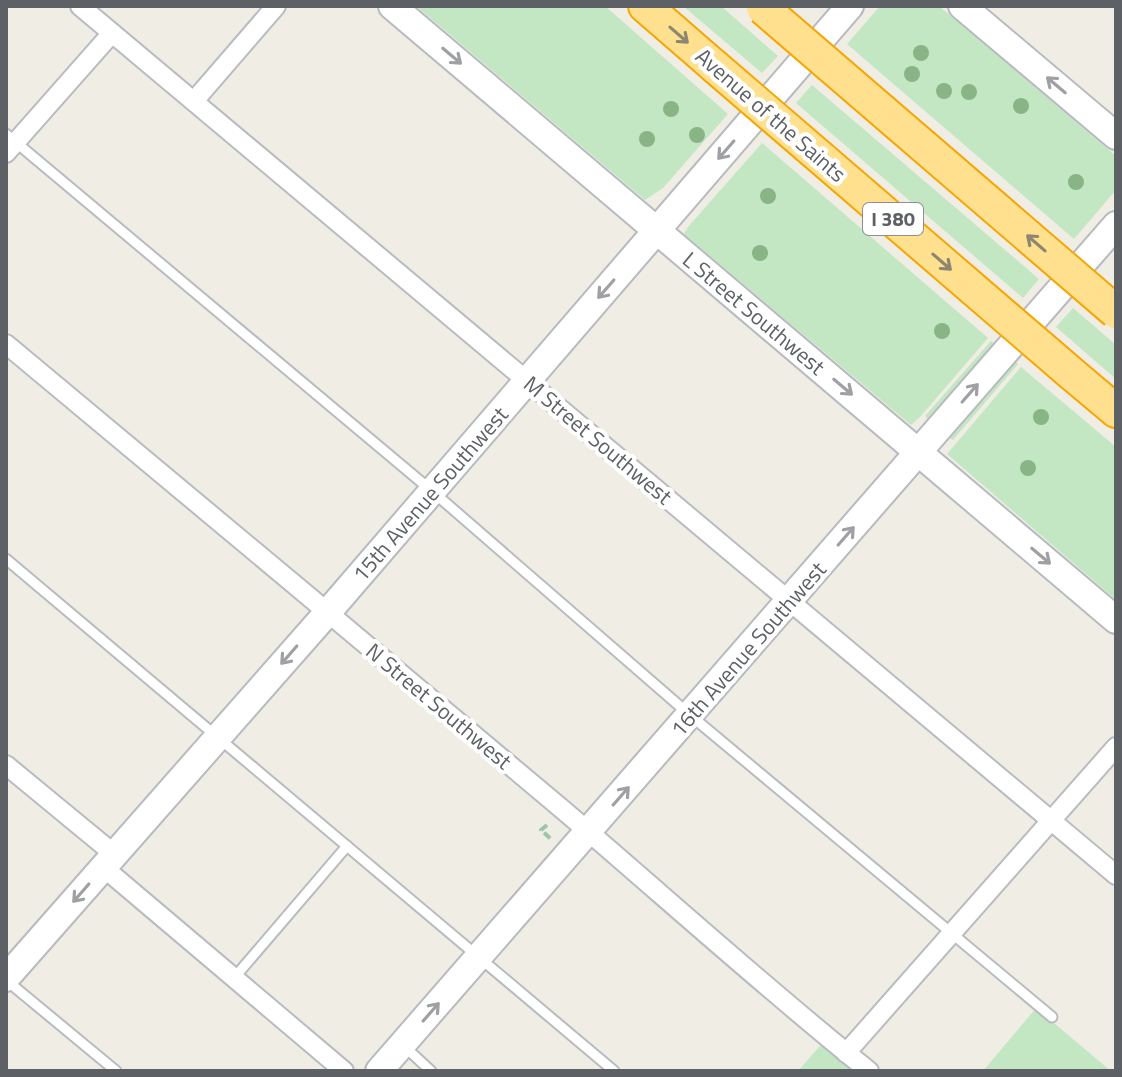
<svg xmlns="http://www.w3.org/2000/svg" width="1122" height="1077" font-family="'Titillium Web',sans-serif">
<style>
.green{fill:#c2e7c2}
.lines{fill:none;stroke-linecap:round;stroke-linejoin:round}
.lane-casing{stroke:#b8bbbf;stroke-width:13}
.street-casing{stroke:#b8bbbf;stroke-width:22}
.secondary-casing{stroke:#b7babf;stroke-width:30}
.highway-casing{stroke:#f5a600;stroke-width:36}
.path{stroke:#99c6a6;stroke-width:4;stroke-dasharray:8 4;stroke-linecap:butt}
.lane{stroke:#fff;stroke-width:9}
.street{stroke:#fff;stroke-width:18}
.secondary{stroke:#fff;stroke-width:26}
.highway{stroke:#fee08e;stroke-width:32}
.highway-bridge-casing{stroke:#f5a600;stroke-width:36;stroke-linecap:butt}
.highway-bridge{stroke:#fee08e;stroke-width:32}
.tree{fill:#89b485}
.oneway{stroke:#8d8772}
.oneway2{stroke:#9ea0a3}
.labels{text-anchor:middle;stroke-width:8;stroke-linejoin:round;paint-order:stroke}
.shield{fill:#fff;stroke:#8e9094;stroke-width:2}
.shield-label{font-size:20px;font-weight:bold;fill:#5d6166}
.street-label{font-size:22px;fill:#5d6166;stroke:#fff}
</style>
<rect width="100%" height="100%" fill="#f0ede5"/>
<g class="green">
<path d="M416,6H605L728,114L663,188L645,200Z"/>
<path d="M683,6H721L778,56L762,73Z"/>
<path d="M880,6H939L1116,156V190L1074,239L847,44Z"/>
<path d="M812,85L1039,279L1023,298L796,103Z"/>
<path d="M762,143L988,338L920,417L911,425L684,234L688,227Z"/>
<path d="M1073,308L1116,345V379L1056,327Z"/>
<path d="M991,341L996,345L929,420L925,416Z"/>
<path d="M1014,360L1018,364L953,440L950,438Z"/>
<path d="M1021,367L1116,447V600L947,454Z"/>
<path d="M1036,1008L1111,1071H983Z"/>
<path d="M827,1038L869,1071H798Z"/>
</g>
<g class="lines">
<g class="lane-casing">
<g id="lane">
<path d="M6,134L432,491L690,715L1052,1017"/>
<path d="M6,559L614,1071"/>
<path d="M234,978L347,846"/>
<path d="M6,980L116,1071"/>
<path d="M405,1047L431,1071"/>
</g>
</g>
<g class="street-casing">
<g id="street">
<path d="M80,6L1116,875"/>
<path d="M194,101L276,6"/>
<path d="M6,153L112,33"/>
<path d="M6,344C192,499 377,653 562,809C664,896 764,987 869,1071"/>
<path d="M6,765L114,854"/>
<path d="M103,867L344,1071"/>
<path d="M846,1053L1116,747"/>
</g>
</g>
<g class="secondary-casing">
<g id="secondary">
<path d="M392,6L1116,620"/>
<path d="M962,6L1116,136"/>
<path d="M6,978L328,612L850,6"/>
<path d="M379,1071L1116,225"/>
</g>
</g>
<g class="highway-casing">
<g id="highway">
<path d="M645,6L713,65"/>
<path d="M1072,374L1116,411"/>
</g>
</g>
<path class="path" d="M547,825L541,830L551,839"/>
<use href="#lane" class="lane"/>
<use href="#street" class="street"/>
<use href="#secondary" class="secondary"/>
<use href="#highway" class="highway"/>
<g class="highway-bridge-casing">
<g id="highway-bridge">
<path d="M763,8L1116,312"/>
<path d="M713,65L1072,374"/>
</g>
</g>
<use href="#highway-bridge" class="highway-bridge"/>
</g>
<g class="tree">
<circle cx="921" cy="53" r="8"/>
<circle cx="912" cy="74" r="8"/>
<circle cx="944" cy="91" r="8"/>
<circle cx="969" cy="92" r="8"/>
<circle cx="1021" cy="106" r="8"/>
<circle cx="671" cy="109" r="8"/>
<circle cx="697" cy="135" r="8"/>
<circle cx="647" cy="139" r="8"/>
<circle cx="1076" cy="182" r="8"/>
<circle cx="768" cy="196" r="8"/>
<circle cx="760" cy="253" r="8"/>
<circle cx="942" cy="331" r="8"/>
<circle cx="1041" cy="417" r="8"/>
<circle cx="1028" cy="468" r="8"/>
</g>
<defs><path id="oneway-shaft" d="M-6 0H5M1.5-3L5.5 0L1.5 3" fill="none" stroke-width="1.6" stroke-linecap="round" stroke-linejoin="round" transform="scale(2)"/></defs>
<g class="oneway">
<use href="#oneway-shaft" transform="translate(679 35) rotate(41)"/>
<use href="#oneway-shaft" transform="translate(1036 243) rotate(-139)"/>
<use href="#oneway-shaft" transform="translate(942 262) rotate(41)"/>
</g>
<g class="oneway2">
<use href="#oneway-shaft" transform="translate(452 56) rotate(40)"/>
<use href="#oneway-shaft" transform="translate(1056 85) rotate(-140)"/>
<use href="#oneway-shaft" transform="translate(726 150) rotate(131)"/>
<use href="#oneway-shaft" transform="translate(606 289) rotate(131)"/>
<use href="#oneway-shaft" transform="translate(843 387) rotate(40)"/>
<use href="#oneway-shaft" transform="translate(970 393) rotate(-49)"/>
<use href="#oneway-shaft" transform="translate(846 536) rotate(-49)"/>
<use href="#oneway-shaft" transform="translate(1041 556) rotate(40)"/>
<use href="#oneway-shaft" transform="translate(289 655) rotate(131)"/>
<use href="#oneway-shaft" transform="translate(621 796) rotate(-49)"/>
<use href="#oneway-shaft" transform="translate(81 893) rotate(131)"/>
<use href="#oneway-shaft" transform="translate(431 1012) rotate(-49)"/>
</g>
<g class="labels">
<rect class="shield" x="863" y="203" width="60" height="32" rx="6"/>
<g class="shield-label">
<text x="893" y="226">I 380</text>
</g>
<g class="street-label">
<text transform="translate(771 115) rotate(41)" y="8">Avenue of the Saints</text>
<text transform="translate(754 313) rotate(40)" y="8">L Street Southwest</text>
<text transform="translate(598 440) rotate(40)" y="8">M Street Southwest</text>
<text transform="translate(430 494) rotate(-49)" y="8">15th Avenue Southwest</text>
<text transform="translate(748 649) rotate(-49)" y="8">16th Avenue Southwest</text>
<text transform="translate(439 706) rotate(40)" y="8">N Street Southwest</text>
</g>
</g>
<rect width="1122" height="1077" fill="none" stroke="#5d6166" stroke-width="16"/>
</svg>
